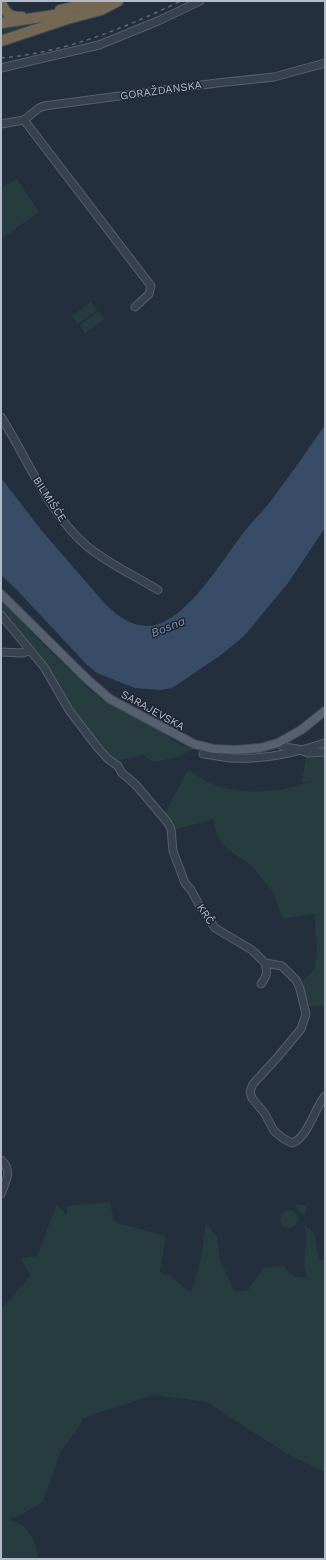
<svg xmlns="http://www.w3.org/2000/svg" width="326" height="1560" font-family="'Work Sans',sans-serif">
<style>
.green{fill:#263c3f}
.water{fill:#394c67}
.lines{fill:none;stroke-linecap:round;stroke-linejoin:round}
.minor-casing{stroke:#565f6c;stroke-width:9}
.major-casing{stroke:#414a57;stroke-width:10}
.highway-casing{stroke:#434c59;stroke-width:12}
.minor{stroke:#38414e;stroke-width:7}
.major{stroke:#56606e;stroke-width:8}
.highway{stroke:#746855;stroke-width:10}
.rail{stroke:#5a6575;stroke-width:1.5;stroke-dasharray:4 4;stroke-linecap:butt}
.labels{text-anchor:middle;stroke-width:3;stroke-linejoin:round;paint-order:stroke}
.street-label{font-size:11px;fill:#b4bcc9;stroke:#1d2633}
.water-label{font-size:12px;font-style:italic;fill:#7c92b1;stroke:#1d2633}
</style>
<rect width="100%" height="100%" fill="#242f3e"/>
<g class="green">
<path d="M55,20L1,39V28Z"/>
<path d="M17,179L39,212L1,239V188Z"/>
<path d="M91,302L97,310L78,324L72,316Z"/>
<path d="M98,311L104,319L85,333L80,325Z"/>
<path d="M1,600L57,658L77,676L87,688L110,705L150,723L173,741L193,749L177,757L154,762L142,755L122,760H115L87,729L4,616L1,608Z"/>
<path d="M325,752V1005L307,1007L301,982L315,969L317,946L314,913L283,919L273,893L253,867L225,847L217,836L213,819L174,830L165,813L188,770C195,774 202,779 209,783C241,796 280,793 312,781L302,783L306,754Z"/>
<path d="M110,1202L114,1222L166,1236L160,1271L162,1274L169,1275L188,1291H191C200,1269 203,1247 206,1223L217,1237L220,1260L235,1292L248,1290L263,1268L284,1266C290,1276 295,1277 307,1278L304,1264L306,1240L305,1225L314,1233L319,1261L325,1259V1472L289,1455L207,1402L153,1395L83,1418L81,1424L61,1451L43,1502L17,1517L11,1518V1520C15,1522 20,1524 23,1526C32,1533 38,1548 38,1559H1V1310L30,1276L21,1258L37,1256L57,1204L67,1216V1206Z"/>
<path d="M297,1204L306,1206V1211L303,1216L296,1208Z"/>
<circle cx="289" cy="1219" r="9"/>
</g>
<path class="water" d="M325,425V528L288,583L244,636L221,655L181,682L172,688L160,690L135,688L97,673L87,665L17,590L1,575V478L42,531L106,605C120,618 135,629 155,625C189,617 223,559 244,532C252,522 262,512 270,502C289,477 307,451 325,425Z"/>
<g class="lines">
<g class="minor-casing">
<g id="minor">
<path d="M1,68L99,45L158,21L200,1"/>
<path d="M24,120L151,286L149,294L135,307"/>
<path d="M1,124L24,120L39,108L44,106L217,83L274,77L325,63"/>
<path d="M1,417C28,459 49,515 88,547C109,564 135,576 158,590"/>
<path d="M1,615L44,667L69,710L98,748L108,759L118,766L121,772L136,785L168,823L171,829L173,851L185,883L191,890L199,905L215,928L252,950L265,963L282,966L296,980L300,989L306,1014L301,1029L276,1059L253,1084L250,1092L252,1098L265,1114L274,1131L284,1139L292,1143C308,1138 314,1109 325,1096"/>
<path d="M1,652L21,653L30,651"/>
<path d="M278,743L284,747L297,749L308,753L325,752"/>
<path d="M203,754C212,755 222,757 231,758C263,760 295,753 325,743"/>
<path d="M261,984C267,976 268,972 265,963"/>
<path d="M1,1160C13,1170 6,1181 1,1194"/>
</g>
</g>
<g class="major-casing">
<path id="major" d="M1,594L89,681L110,699L194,744L214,749L236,750L260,748L278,743L301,730L325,711"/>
</g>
<g class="highway-casing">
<g id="highway">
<path d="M1,3C6,14 10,17 22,17"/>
<path d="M60,10L101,1"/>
<path d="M1,23L68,13"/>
<path d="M1,41L67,19L101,10L118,1"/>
</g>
</g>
<use href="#minor" class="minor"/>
<use href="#major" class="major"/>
<use href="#highway" class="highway"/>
<path class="rail" d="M1,58C67,52 122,29 181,1"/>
</g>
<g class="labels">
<g class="street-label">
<text transform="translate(161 90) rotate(-8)" y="4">GORAŽDANSKA</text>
<text transform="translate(50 499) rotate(57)" y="4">BILMIŠĆE</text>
<text transform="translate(153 710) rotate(29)" y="4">SARAJEVSKA</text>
<text transform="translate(206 914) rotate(56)" y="4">KRČ</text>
</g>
<g class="water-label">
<text transform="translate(168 627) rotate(-22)" y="4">Bosna</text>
</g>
</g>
<rect width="326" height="1560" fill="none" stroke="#b4bcc9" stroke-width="4"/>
</svg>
